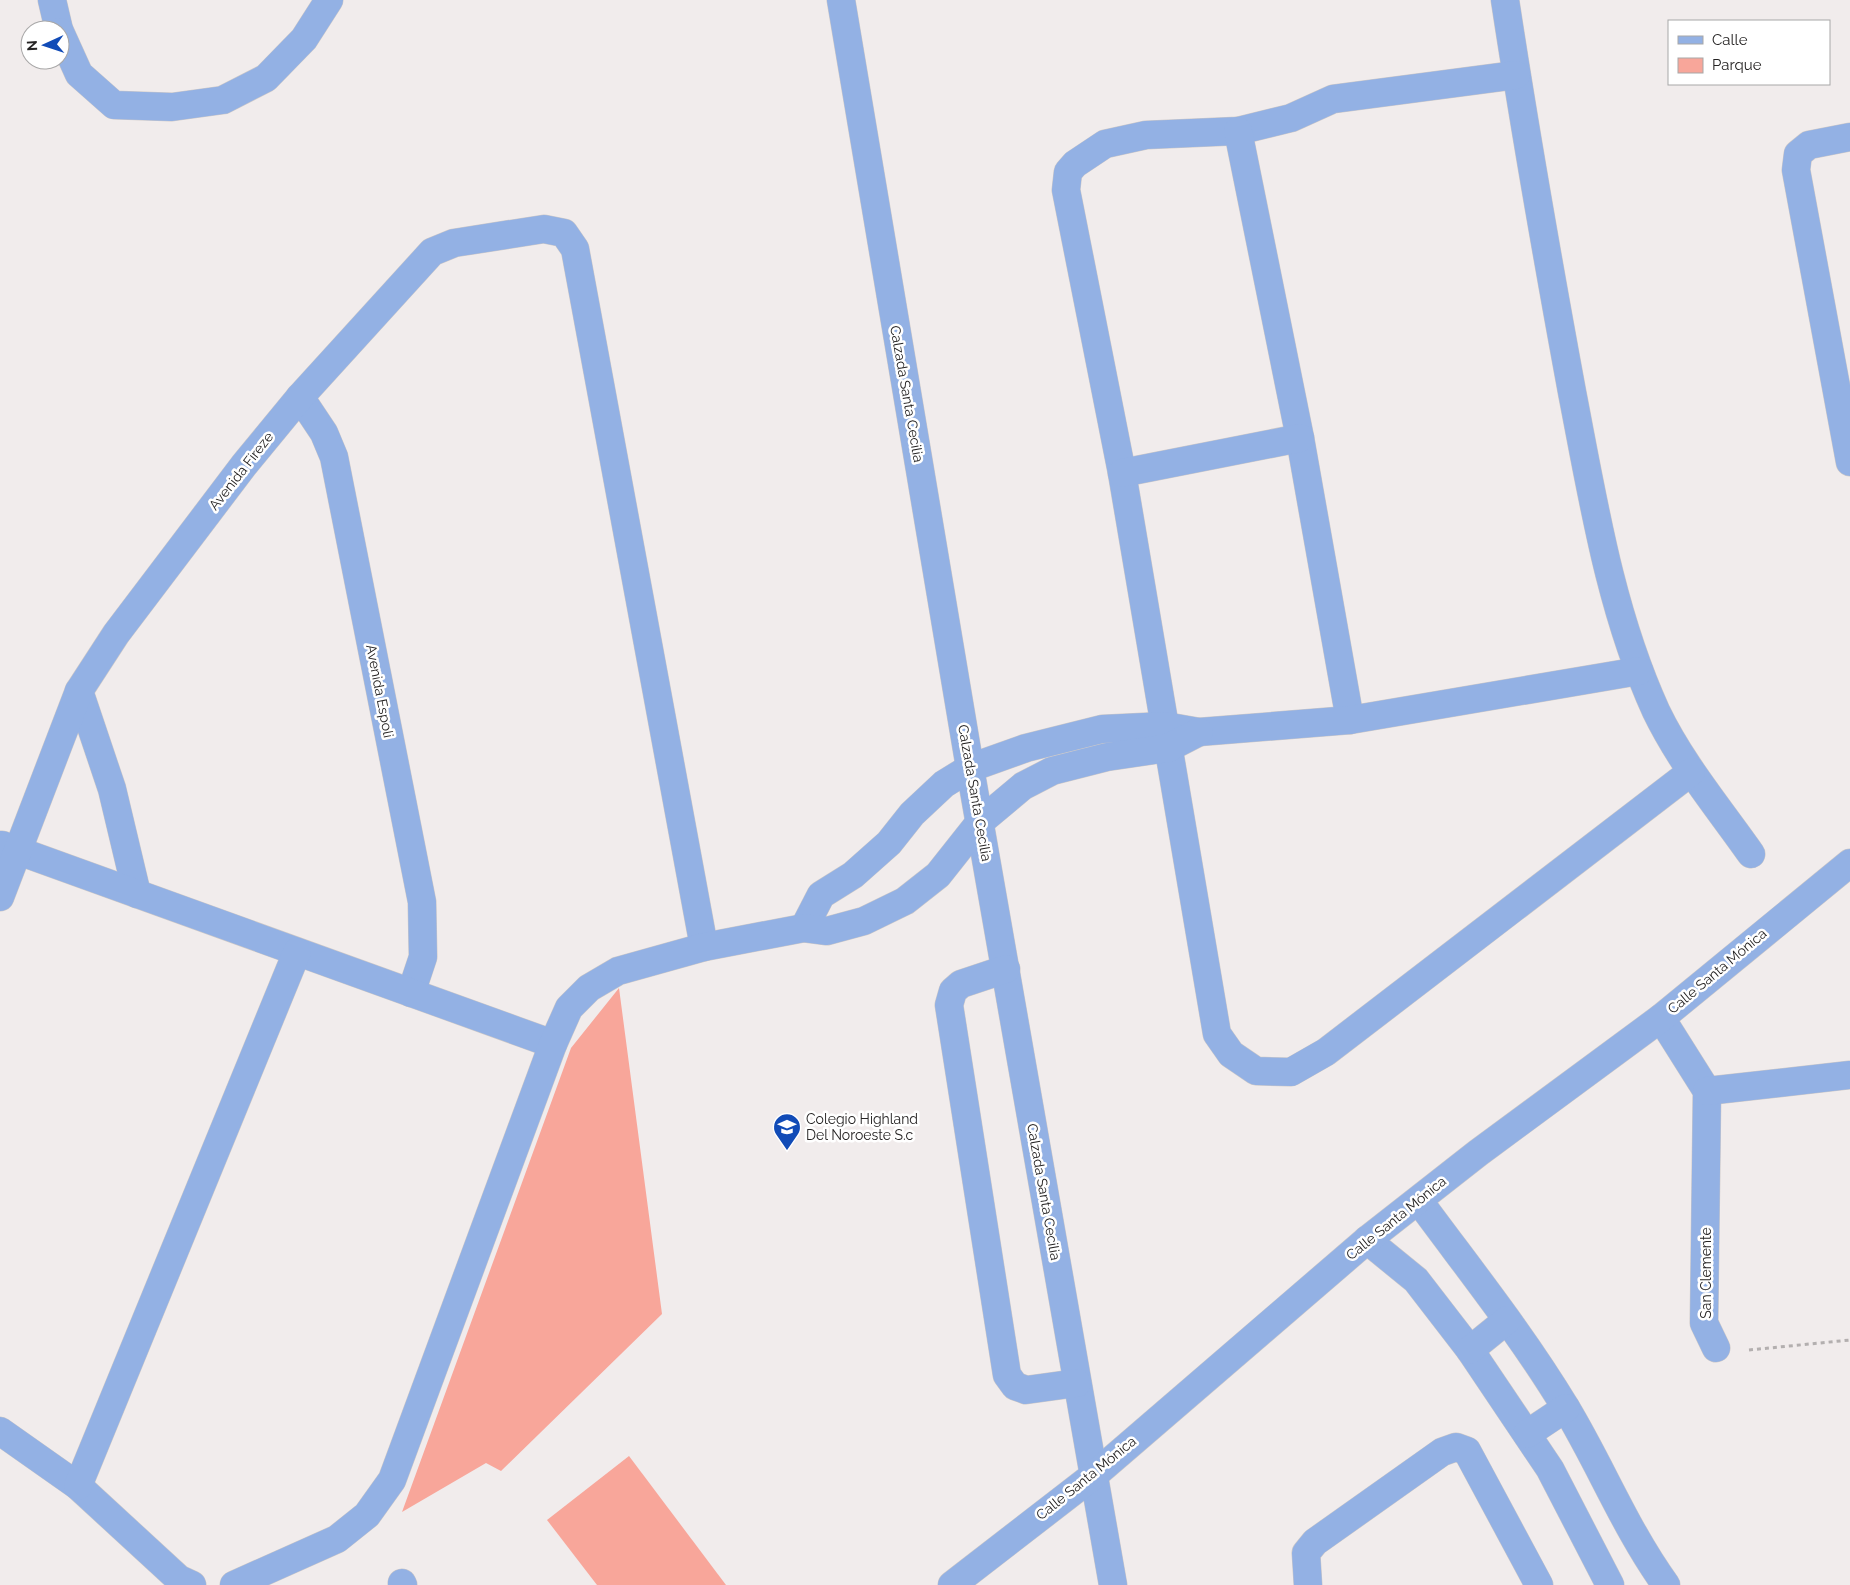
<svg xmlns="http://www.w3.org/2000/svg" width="1850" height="1585" font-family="Raleway,sans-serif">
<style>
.green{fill:#f8a69a}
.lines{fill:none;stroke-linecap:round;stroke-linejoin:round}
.minor-casing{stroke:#ccc8c8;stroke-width:29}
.path{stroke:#b3afaf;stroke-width:3;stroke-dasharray:4 4;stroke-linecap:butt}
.minor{stroke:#93b1e4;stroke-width:28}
.labels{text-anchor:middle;stroke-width:5;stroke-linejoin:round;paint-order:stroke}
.street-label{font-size:14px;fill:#252323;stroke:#fff}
.poi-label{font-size:14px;fill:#252323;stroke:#fff;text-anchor:start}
</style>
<rect width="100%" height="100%" fill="#f1ecec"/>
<g class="green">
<path d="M619,988L662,1314L501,1471L486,1463L402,1512L571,1048Z"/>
<path d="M629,1456L726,1585H597L547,1520Z"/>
</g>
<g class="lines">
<g class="minor-casing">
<g id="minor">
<path d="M52,0L59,30"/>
<path d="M841,0L970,768L1113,1585"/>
<path d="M1505,0C1525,131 1548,262 1572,392C1593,500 1610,610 1656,711C1681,763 1718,807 1751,854"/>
<path d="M60,32L79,74L114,105L172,107L223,100L266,78L304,39L329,0"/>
<path d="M1516,75L1333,99L1291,118L1238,131L1146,135L1105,144L1075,164L1068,172L1066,190L1122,473L1217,1034L1231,1054L1256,1071L1291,1072L1326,1052L1691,772"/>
<path d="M1238,131L1300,438L1350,720"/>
<path d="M1850,137L1809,145L1798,154L1796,170L1850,462"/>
<path d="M300,397L324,433L334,457L422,902L423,957L411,993"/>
<path d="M1122,473L1300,438"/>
<path d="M79,691L112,789L137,894"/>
<path d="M2,845L553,1044"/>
<path d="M0,897L79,691L116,634L244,465L300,397L432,252L454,243L544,229L564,233L575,249L704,947"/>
<path d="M804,928L821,895L853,875L889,843L912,814L944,784L970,768L1026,748L1102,729L1165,726L1199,732L1350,720L1639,671"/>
<path d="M1006,969L961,984L953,991L949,1005L1007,1375L1015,1386L1026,1390L1077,1383"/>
<path d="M1661,1018L1707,1091L1704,1323L1716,1348"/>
<path d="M1707,1091L1850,1075"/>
<path d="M1419,1201C1469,1269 1522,1335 1566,1408C1601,1466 1626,1530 1666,1585"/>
<path d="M1367,1240L1416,1280L1470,1350L1550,1469L1610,1585"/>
<path d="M1470,1350L1507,1320"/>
<path d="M0,1431L78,1486L179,1579L192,1585"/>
<path d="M1527,1434L1566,1408"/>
<path d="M78,1486L297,952"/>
<path d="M402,1583L403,1585"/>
<path d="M234,1585L337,1539L367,1515L392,1480L553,1044L569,1008L589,988L618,971L704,947L804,928L827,931L864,921L905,901L938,875L980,822L1023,786L1052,771L1107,757L1168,748L1199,732"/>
<path d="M952,1585L1093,1476L1367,1240L1478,1153L1661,1018L1850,863"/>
<path d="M1308,1585L1306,1553L1315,1542L1442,1452L1456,1447L1467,1451L1539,1585"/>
</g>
</g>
<path class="path" d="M1749,1350L1850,1340"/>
<use href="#minor" class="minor"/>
</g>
<defs>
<g id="school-pin" transform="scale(1.4375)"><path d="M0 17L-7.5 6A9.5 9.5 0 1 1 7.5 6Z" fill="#114bb7" stroke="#fff"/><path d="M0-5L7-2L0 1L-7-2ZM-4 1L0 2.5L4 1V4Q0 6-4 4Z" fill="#fff"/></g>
</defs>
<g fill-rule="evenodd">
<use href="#school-pin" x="787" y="1127"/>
</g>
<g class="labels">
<g class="street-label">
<text transform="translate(907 394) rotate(80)" y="5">Calzada Santa Cecilia</text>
<text transform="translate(241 471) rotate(-52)" y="5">Avenida Fireze</text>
<text transform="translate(380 691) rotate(79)" y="5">Avenida Espoli</text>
<text transform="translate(975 793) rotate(80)" y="5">Calzada Santa Cecilia</text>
<text transform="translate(1717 971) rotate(-40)" y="5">Calle Santa Mónica</text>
<text transform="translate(1044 1192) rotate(80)" y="5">Calzada Santa Cecilia</text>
<text transform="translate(1396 1218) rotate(-39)" y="5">Calle Santa Mónica</text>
<text transform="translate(1706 1273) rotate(-90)" y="5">San Clemente</text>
<text transform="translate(1086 1478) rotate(-39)" y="5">Calle Santa Mónica</text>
</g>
<g class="poi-label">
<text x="806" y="1124">Colegio Highland<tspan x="806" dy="16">Del Noroeste S.c</tspan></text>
</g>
</g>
<rect x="1668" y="20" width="162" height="65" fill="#ffffff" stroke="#a8a7a7"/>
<rect x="1678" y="36" width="25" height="8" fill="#93b1e4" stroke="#a8a7a7"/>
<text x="1712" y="45" font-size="15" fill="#252323">Calle</text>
<rect x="1678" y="58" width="25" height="15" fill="#f8a69a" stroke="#a8a7a7"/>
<text x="1712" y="70" font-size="15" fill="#252323">Parque</text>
<g transform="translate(45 45) rotate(267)"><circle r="24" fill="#ffffff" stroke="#a8a7a7"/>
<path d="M0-4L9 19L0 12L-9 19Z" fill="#114bb7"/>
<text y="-8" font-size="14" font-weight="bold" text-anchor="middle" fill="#252323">N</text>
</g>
</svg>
